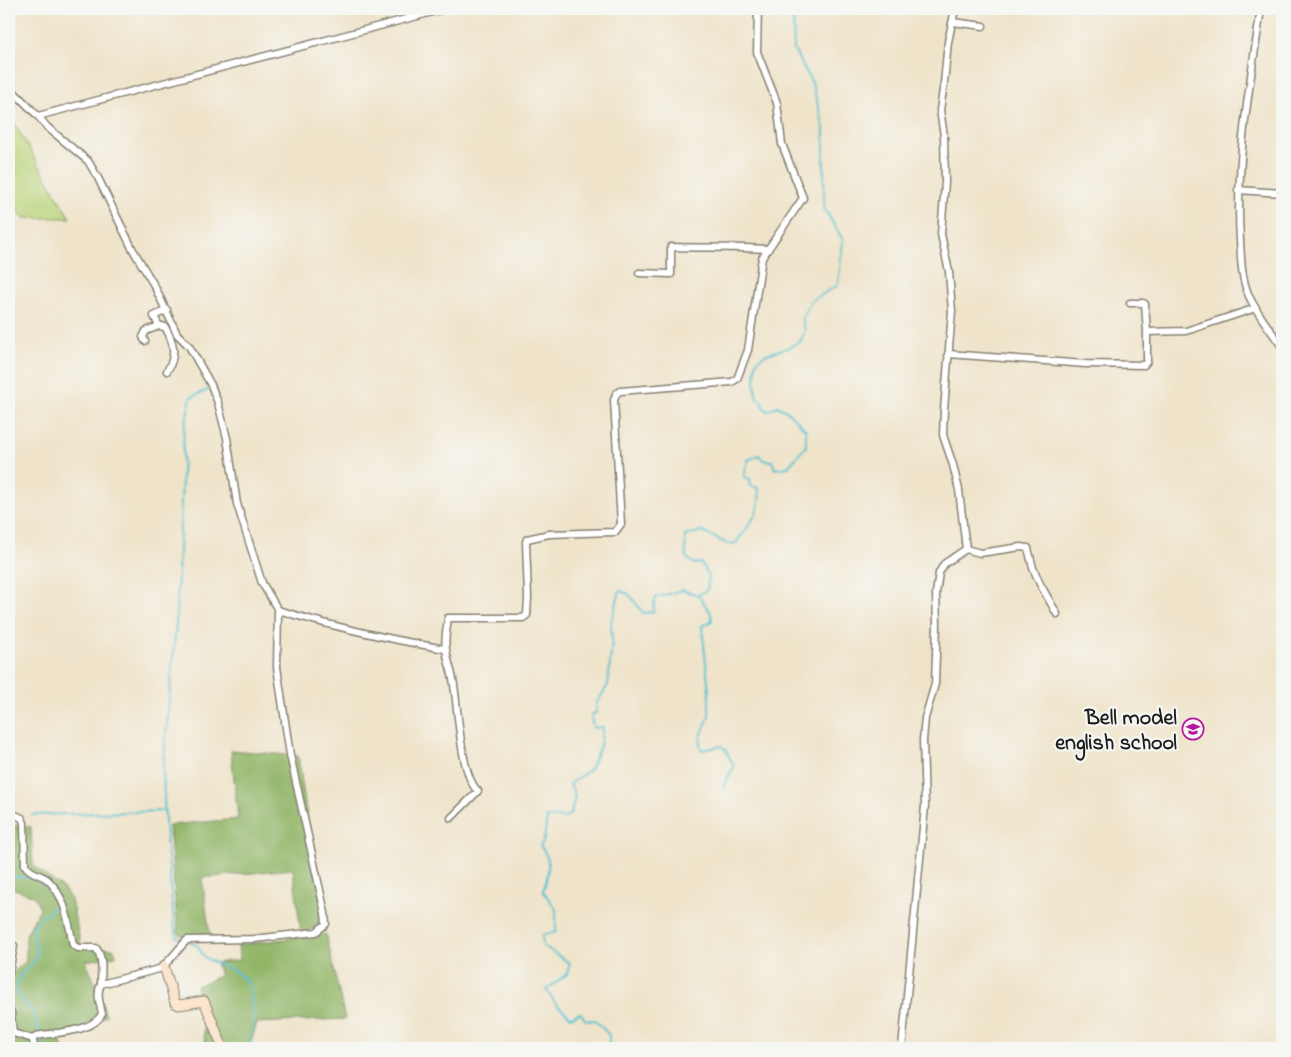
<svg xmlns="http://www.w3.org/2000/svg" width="1291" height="1057" font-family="'Indie Flower',sans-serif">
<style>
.green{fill:#b9d378;stroke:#6a784a}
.forest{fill:#92b568;stroke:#576842}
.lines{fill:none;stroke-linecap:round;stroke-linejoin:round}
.stream{stroke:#55c0d1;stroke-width:2}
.street-casing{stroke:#868073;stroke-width:9}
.secondary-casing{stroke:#868073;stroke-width:11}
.street{stroke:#fff;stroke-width:6}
.secondary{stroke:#fce5cf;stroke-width:9}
.labels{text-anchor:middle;stroke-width:4.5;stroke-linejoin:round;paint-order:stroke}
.poi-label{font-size:22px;font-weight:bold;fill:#1c1c1c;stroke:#f6f6f2;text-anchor:end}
</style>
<rect width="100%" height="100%" fill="#f6f6f2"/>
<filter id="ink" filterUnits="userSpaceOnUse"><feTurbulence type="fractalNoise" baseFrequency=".02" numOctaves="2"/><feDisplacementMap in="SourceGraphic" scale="10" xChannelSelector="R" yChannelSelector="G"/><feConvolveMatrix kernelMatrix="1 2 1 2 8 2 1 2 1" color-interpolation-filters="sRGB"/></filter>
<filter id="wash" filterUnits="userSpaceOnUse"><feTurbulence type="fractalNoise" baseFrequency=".0096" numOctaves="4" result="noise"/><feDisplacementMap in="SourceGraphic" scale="20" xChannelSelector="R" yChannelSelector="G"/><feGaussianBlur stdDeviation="1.12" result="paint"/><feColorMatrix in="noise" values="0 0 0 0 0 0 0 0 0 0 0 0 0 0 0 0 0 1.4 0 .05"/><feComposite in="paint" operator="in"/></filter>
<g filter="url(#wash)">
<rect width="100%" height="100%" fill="#efe4ca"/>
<path class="green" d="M9,114L70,218H24L9,204Z"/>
<g class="forest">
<path d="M231,750L298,756L323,924L301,934L293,869L202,878L210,936L185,938L178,933L169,825L238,819Z"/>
<path d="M9,825L31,827L33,866L63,888L71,900L81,945L114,949L116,956L85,961L98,989L106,1016L59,1037L63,1048H9V977L26,961V935L40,908L34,896L9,887Z"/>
<path d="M326,934L345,1019L257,1023L249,1048H205L202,1007L196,986L220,976L216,963L239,960L238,945Z"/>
</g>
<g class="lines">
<g class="stream">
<path d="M698,595L711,613L712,621L702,626L709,692V716L701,736L700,747L702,750L721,746L726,750L734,767L724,784V790"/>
<path d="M32,815L164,811"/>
<path d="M9,876C16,878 23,876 30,878C44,880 51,890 56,902C53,912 41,915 35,924C28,935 38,944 37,954C34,968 18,971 17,986C17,999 24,1001 30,1008C32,1011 34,1015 35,1019C40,1027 41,1039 44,1048"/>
<path d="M183,940L177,937L174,926L165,824L163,768L176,623L184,429L191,397L208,390"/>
<path d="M190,943L198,946C203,962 220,964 234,971C240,974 245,980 250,985L254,1016L249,1048"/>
<path d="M609,1048V1035L595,1020H586L580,1013L571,1017L556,1004L546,990L567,974L570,963L543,946L542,935L556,932V909L543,891C548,876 553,859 540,846L544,840L547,817L564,818L571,814L575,796L570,784L590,769L600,746L603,727L593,728L591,715L597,712L596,704L608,685L612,641L611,622L620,591L629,594L643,613L653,612L655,598L682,590L698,595L707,590L709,576L701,563L694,564L686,557L685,536L701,531L728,544L736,543C749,524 764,511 758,488L751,486L750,479L744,477L748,460L759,455L763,460L772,461L775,469L788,467L806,446V430L788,412L777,406L768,411L764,408L762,401L757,399L755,385L756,362L764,355L790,347L801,341L805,330L802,318L811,301L838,285L843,240L824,208V128L812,83L794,50L793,9"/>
</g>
</g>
</g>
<g filter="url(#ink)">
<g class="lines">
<g class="street-casing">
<g id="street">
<path d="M1261,9C1250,85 1235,162 1240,240C1241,258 1241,278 1249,296C1257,314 1271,330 1282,347"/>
<path d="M953,22L983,26"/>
<path d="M9,87L38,116L444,9"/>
<path d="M1238,190L1282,193"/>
<path d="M639,273L671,274V247C703,248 735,247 768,249"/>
<path d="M1130,303H1143L1145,304L1147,332"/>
<path d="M162,326H159L154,316L167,310"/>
<path d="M145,341L143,337L146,331L159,326L165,327C174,342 177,356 167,371"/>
<path d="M948,354L1086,364L1144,365L1147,361V332L1186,331L1256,308"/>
<path d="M966,549L980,553L1021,547L1028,548L1033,568L1040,584L1057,614"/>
<path d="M278,610C333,627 389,639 445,649"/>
<path d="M9,812L22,818L24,823L25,865C30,874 41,874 48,880C66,898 68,921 73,945L78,948H96C104,959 101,971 101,984"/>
<path d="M451,818L478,791C460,776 458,704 453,679C451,669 447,659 446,649C444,639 447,628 448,618H523L527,615L528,597L526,542L527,539L549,534L615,532L621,524L614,400L616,394L620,391L732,382L737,379L748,350L762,258L803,198L782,144L777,103L757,52L758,9"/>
<path d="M9,944L14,946L9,972"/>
<path d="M9,1008L11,1014L13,1033L33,1039"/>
<path d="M34,1048L33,1039L36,1036C55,1032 92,1033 102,1014C100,1003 96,994 101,984L159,969C170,962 177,950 187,940L254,939L316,932L326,924L325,913L290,755L277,667L278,610L262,583L237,504L227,438L218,403L211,385L189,346L177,334L155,287L132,248L98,178L88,161L47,127L38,116"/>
<path d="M902,1048L925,806L923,740L925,718L935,684L937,624L936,593L939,573L944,564L966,549L959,490L953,465L943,435L944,410L952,311L949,272L941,234L945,182L944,136L940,110L944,83L948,42L955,9"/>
</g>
</g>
<g class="secondary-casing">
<path id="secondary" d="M164,966L175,1003L179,1005L204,1001L223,1048"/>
</g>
<use href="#street" class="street"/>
<use href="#secondary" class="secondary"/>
</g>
</g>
<defs>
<g id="school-ring" transform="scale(1.125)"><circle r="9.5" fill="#f6f6f2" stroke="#b5179e" stroke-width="1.5"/><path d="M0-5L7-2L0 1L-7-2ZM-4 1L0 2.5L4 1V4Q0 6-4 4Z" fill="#b5179e"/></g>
</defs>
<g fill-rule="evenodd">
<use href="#school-ring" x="1193" y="729"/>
</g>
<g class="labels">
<g class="poi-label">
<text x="1177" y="724">Bell model<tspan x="1177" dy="25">english school</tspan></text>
</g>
</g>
<rect width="1291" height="1057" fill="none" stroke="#f6f6f2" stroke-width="30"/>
</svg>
